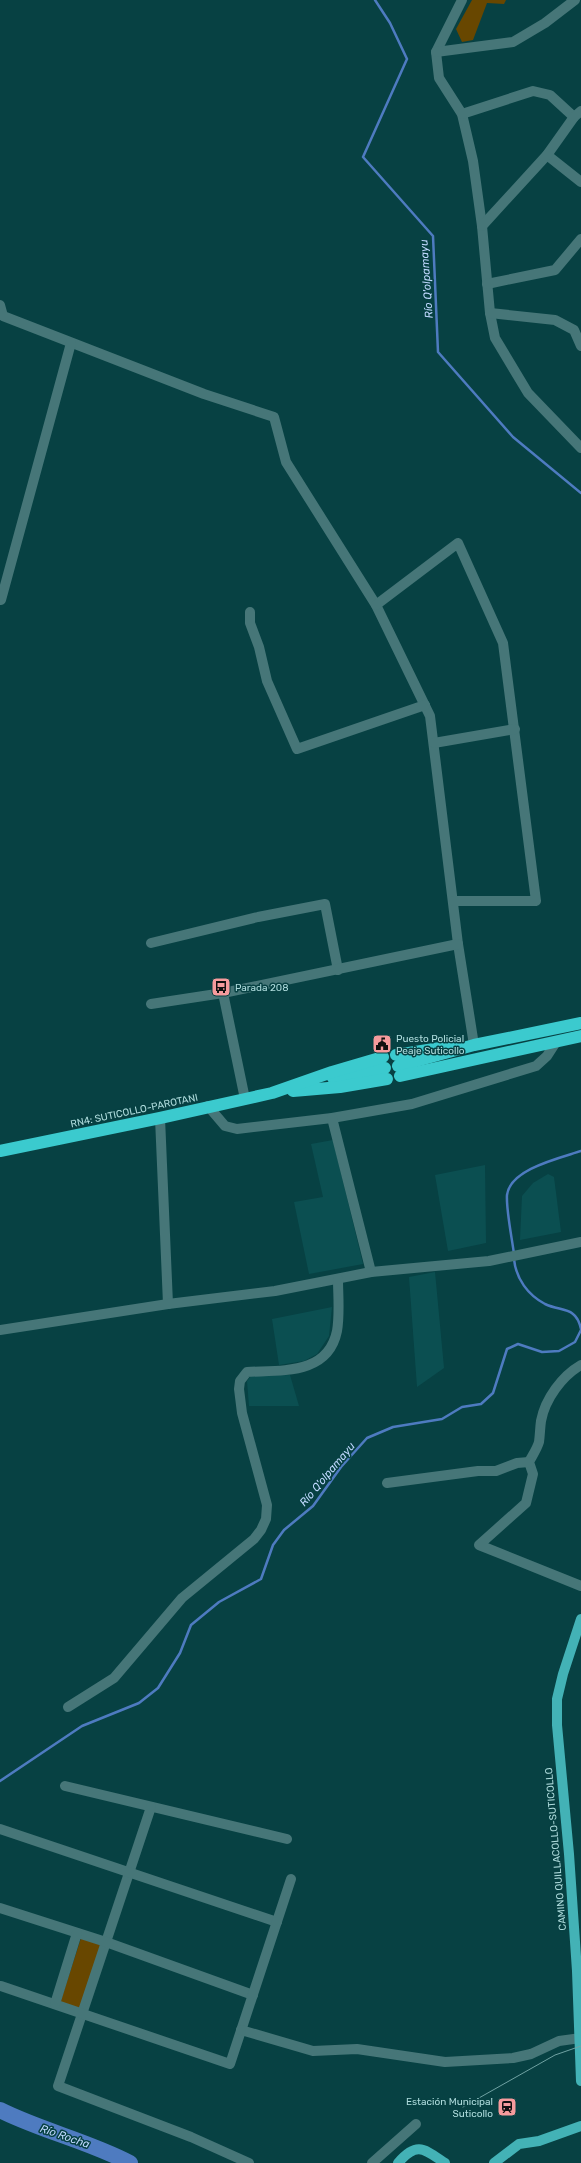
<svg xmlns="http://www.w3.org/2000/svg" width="581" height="2163" font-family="Rubik,sans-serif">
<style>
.built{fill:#0b4f51}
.green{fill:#684700}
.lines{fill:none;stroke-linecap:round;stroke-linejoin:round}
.stream{stroke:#4e7bc0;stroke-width:2.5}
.river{stroke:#4e7bc0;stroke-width:16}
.minor{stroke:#467678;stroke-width:10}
.major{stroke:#43b2b6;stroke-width:10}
.highway{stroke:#3bcace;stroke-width:12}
.tram{stroke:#70a2a3;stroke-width:1}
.labels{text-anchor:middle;stroke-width:3;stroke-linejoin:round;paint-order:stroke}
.poi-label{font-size:10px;fill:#afdcdd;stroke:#074143;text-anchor:start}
.street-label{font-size:10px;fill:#afdcdd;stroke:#074143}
.water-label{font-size:11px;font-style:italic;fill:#bfd8fe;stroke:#074143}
</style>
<rect width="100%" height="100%" fill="#074143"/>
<g class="built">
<path d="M333,1140L363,1264L309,1274L294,1202L323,1197L311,1144Z"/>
<path d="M485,1165L486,1243L448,1251L435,1175Z"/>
<path d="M548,1174L554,1177L561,1232L520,1240L522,1196L533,1183Z"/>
<path d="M435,1272L444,1368L417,1387L409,1277Z"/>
<path d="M332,1307L329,1336L317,1354L304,1361L279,1365L272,1319Z"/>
<path d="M290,1375L299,1406H249L247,1381L251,1376Z"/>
</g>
<g class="green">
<path d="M472,0H506L504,4L487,3L473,40L462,42L456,29Z"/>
<path d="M81,1938L101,1945L80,2009L60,2003Z"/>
</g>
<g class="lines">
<g class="stream">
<path d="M375,0L390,23L407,59L363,157L433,236L438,352L513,437L581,493"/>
<path d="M514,1254C512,1238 506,1210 507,1195C510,1169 560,1158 581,1151"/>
<path d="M514,1259C516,1279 528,1295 545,1304C562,1312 576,1306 581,1329"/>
<path d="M0,1781L82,1726L139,1703L158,1688L180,1653L191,1625L219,1602L261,1579L273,1545L284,1530L313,1506L341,1467L367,1438L393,1427L442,1419L462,1407L481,1404L493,1393L507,1349L518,1344L542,1352L559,1351L575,1342L581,1330"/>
</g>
<path class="river" d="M0,2110C42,2131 88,2141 130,2163"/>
<g class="minor">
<path d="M462,0L436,52L439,78L462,114L473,161L482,226L490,313L495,338L528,393L581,448"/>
<path d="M436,52L513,42L545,23L575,0"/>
<path d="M462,114L533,91L550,95L574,117"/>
<path d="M547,155L581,182"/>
<path d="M482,226L547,155L574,117L581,111"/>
<path d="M487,284L555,270L581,239"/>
<path d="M0,305L3,316L204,394L274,417L286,462L376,605L430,716L458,944L474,1045"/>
<path d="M490,313L555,320L574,330L581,346"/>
<path d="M1,600L71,343"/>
<path d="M376,605L458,543L503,643L536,901H454"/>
<path d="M250,612V623L259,647L267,681L297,749L425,705"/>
<path d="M434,743L515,729"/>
<path d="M151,943L258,917L325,904L338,970"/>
<path d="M223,993L245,1099"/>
<path d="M151,1004L223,993L458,944"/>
<path d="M208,1106L225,1126L237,1129L332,1118L412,1104L536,1066L547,1056L556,1042"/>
<path d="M160,1118L168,1304"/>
<path d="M332,1118L371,1272"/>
<path d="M0,1330L168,1304L275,1291L371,1272L489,1261L581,1242"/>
<path d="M581,1365C562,1376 545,1399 541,1421C540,1428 540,1435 539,1442C537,1449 532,1456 529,1462L533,1474L526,1503L479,1545L581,1586"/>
<path d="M387,1483L478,1471H496L517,1463L529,1462"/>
<path d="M68,1707L114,1678L182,1598L254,1539L261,1530L266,1519L267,1505L242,1413L239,1389L240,1381L247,1372C282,1370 328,1375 337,1331C340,1314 338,1295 338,1279"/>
<path d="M65,1786L287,1839"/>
<path d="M151,1807L58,2086L191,2137L249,2163"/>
<path d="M0,1829L277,1922"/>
<path d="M0,1908L106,1942L253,1995"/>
<path d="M1,1986L230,2064L291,1879"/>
<path d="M55,2004L77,1933"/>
<path d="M241,2030L313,2051L357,2049L445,2062L513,2058L531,2054L559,2041L581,2038"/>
<path d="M372,2163L416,2124"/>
</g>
<g class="major">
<path d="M581,1619L563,1674L557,1699V1725L569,1854L577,1971L581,2081"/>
<path d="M398,2163C417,2141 424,2149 445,2163"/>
<path d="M494,2163L519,2144L539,2141L581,2126"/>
</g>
<g class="highway">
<path d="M396,1055L453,1046"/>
<path d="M398,1066L474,1045L581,1023"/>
<path d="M400,1076L581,1036"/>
<path d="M333,1078L385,1068"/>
<path d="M293,1091L340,1087L387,1079"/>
<path d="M0,1151L160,1118L272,1093L332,1072L383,1057"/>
</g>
<path class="tram" d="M463,2107L555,2055L581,2046"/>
</g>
<defs>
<g id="bus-square" transform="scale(1)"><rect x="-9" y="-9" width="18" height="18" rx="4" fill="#f59b9d" stroke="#074143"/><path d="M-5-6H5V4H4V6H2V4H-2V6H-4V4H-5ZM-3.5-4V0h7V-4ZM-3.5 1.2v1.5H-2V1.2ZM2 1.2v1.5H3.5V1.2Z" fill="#111"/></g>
<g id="civic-square" transform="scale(1)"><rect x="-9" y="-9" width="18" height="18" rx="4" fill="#f59b9d" stroke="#074143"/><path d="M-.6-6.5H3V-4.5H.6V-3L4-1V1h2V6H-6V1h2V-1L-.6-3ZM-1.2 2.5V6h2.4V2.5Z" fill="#111"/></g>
<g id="station-square" transform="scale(1)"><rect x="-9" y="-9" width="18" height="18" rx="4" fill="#f59b9d" stroke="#074143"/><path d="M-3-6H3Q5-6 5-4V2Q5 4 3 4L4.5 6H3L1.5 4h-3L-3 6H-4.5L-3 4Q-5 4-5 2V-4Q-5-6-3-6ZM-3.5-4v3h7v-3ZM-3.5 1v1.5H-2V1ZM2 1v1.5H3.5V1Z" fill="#111"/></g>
</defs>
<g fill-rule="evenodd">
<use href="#bus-square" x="221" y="987"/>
<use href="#civic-square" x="382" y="1044"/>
<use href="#station-square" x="507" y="2107"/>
</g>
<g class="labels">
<g class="poi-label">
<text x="235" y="991">Parada 208</text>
<text x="396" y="1042">Puesto Policial<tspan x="396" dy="12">Peaje Suticollo</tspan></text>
<text x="493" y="2105" text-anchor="end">Estación Municipal<tspan x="493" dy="12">Suticollo</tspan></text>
</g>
<g class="street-label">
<text transform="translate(134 1110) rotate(-12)" y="4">RN4: SUTICOLLO-PAROTANI</text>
<text transform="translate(555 1849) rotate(-95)" y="4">CAMINO QUILLACOLLO-SUTICOLLO</text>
</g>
<g class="water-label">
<text transform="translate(426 279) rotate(-94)" y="4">Río Q'olpamayu</text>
<text transform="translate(327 1474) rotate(-50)" y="4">Río Q'olpamayu</text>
<text transform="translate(65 2136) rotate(19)" y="4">Río Rocha</text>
</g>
</g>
</svg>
